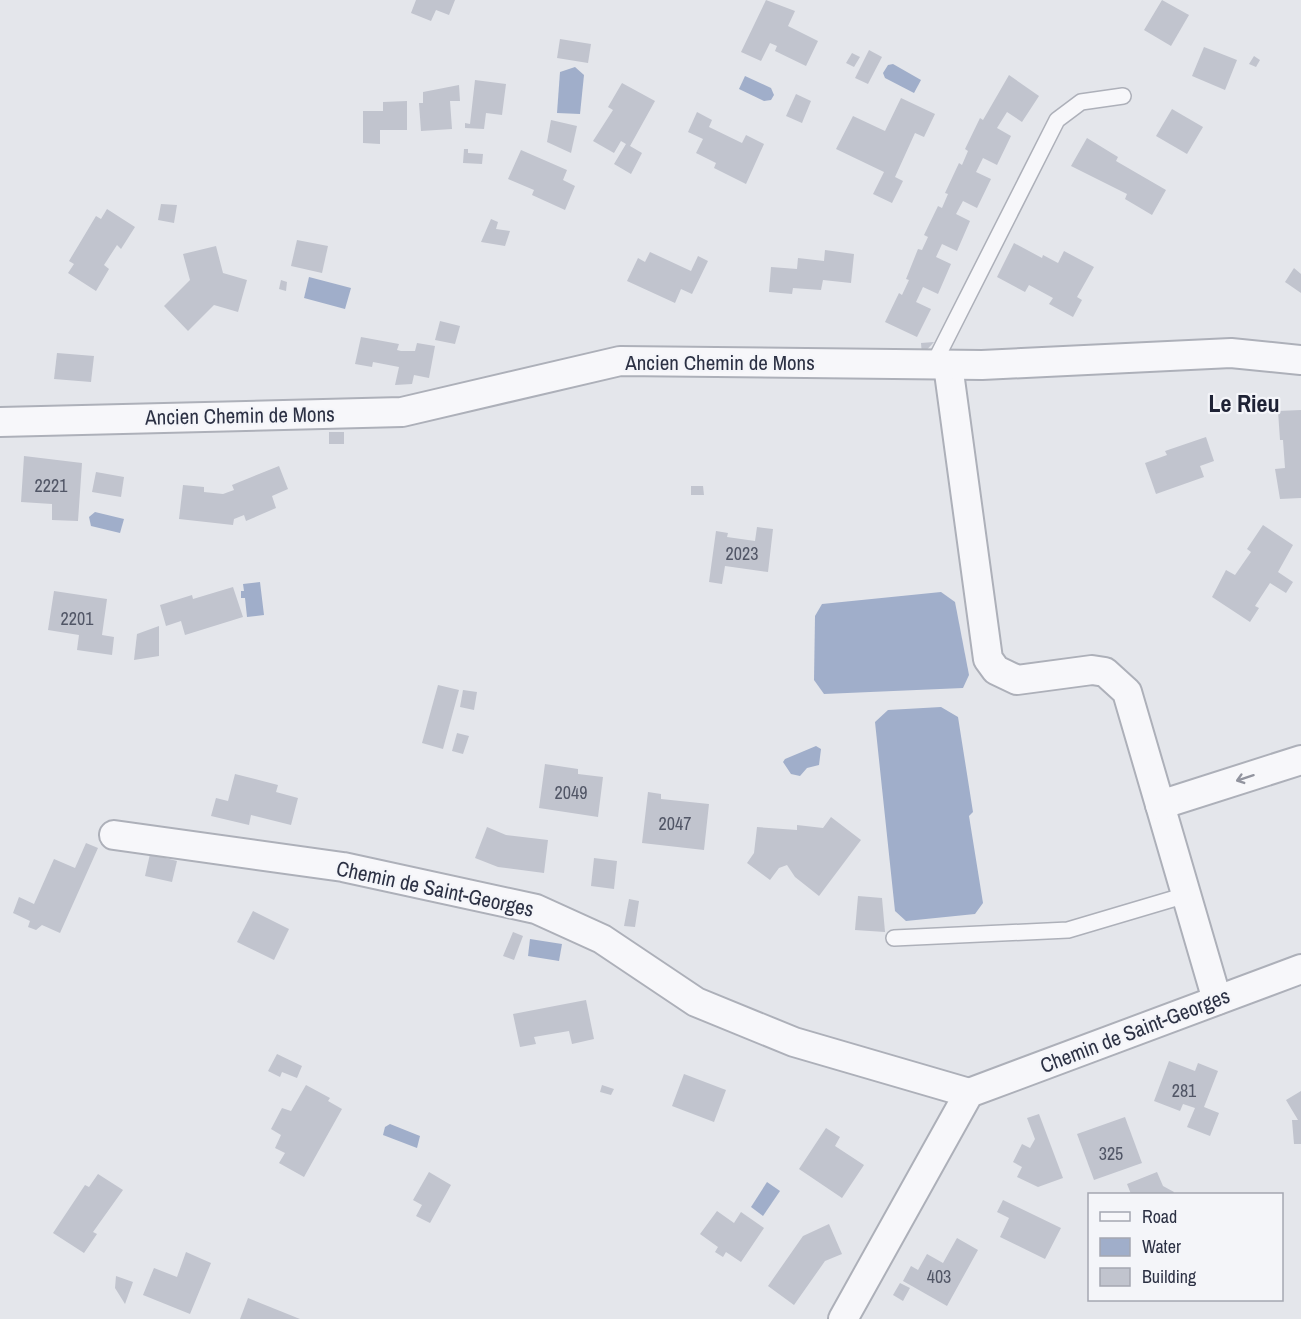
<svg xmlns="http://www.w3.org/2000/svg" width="1301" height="1319" font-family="'Archivo Narrow',sans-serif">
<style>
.water{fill:#a0aeca}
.building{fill:#c1c4ce}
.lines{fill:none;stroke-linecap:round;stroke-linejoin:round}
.lane-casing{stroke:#adb0b9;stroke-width:18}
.street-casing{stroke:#adb0b9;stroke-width:32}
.lane{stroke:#f7f7fa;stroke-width:15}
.street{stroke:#f7f7fa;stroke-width:28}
.oneway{stroke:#92949f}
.labels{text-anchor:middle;stroke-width:4.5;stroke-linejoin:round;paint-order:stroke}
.number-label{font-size:18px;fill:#515666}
.street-label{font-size:21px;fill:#2c3144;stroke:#f4f5f9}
.quarter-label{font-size:24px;font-weight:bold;fill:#1e2235;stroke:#f4f5f9}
</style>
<rect width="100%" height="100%" fill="#e4e6eb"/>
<g class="water">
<path d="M893,64L921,80L914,93L885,78L883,73L888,65Z"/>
<path d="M575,67L584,75L580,114L557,113L560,72Z"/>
<path d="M745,76L771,88L774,95L771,100L764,101L739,89Z"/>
<path d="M309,277L351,288L345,309L304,298Z"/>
<path d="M95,512L124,519L120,533L91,526L89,517Z"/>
<path d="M260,582L264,615L247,617L245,598H241V591H244L243,584Z"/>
<path d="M941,592L955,602L969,675L963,688L824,694L814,680L815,616L822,604Z"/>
<path d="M941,707L958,717L973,812L969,816L983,903L975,914L906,921L895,911L875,722L888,710Z"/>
<path d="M816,746L821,749L819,765L807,768L800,776L791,774L783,762L785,759Z"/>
<path d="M530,939L562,944L559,961L528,956Z"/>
<path d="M390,1124L420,1136L417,1148L383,1135L385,1127Z"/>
<path d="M767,1182L780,1191L763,1216L751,1207Z"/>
</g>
<g class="building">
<path d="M416,0H455L449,15L436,10L431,21L411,13Z"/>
<path d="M766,0L795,11L788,26L818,41L806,66L775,51L777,46L770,43L761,61L741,52Z"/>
<path d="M1162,0L1189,15L1171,46L1144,30Z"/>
<path d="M560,39L591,44L588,63L557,58Z"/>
<path d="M1204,47L1237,60L1225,90L1192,76Z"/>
<path d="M869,50L882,57L868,84L855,78Z"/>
<path d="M852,53L860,57L854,67L846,63Z"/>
<path d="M1254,56L1260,60L1256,67L1249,64Z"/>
<path d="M1009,75L1039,96L1022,122L1007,112L997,128L1011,136L997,165L983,158L976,172L991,179L977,208L963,201L956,214L970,221L957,251L942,244L936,257L951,264L938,294L923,287L916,302L931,309L917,337L885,322L899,293L902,295L909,280L906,279L918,249L922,250L928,237L924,235L938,206L942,208L948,194L945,193L959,163L962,165L968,151L965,149L980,118L983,120Z"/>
<path d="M475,80L506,84L502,115L486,113L484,129L465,128V123L470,124Z"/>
<path d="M622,83L655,101L630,146L642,153L631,174L614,164L626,144L621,141L614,153L593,141L613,110L608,107Z"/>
<path d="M459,85L460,101H450L452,129L421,131L419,103H423V92Z"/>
<path d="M796,94L811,101L802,123L786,116Z"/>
<path d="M901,98L935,114L924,137L915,133L895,177L903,181L892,203L873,194L884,172L836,149L853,116L885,131Z"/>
<path d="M407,101V130H380V144L363,143V111H383V102Z"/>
<path d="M1172,109L1203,127L1187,154L1156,136Z"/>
<path d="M697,112L712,120L709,127L742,143L746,135L764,144L746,184L714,168L716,163L696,153L703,139L688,132Z"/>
<path d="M551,120L577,126L571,153L547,142Z"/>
<path d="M1087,138L1118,157L1116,161L1166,190L1152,215L1125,199L1127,194L1071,166Z"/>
<path d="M464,149H468V153L483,154L482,164L463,163Z"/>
<path d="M521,150L567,170L563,180L575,186L565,210L532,195L534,190L508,179Z"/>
<path d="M161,204L177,205L174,223L158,220Z"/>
<path d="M107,209L135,227L121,249L117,245L104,265L109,269L96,291L68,273L74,264L69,261L96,216L101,219Z"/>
<path d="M491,219L498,222L496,229L510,231L505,246L481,242Z"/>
<path d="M297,240L328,246L322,273L291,266Z"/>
<path d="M1014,243L1042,258L1043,255L1058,263L1064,251L1094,267L1077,297L1082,300L1073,317L1049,304L1053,298L1029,285L1025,292L997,277Z"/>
<path d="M216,246L223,273L247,280L238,312L214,305L188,331L164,306L190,280L183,254Z"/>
<path d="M825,250L854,254L851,283L823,280L821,290L793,288L792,294L769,292L771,267L797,269L798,258L824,261Z"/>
<path d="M650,252L691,271L698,256L708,261L692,294L681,289L675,303L627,281L638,258L645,262Z"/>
<path d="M1294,268L1301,274V293L1285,282Z"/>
<path d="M281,280L287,282L286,291L279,289Z"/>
<path d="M440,321L460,326L455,344L435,340Z"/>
<path d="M361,337L399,344L397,350L401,351H415L417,343L435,346L429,378L414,375L412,384L395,385L399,367L373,362L372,367L355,364Z"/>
<path d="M934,342L922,355L921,343Z"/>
<path d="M57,353L94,356L91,382L54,379Z"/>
<path d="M1301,410V498L1280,499L1275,469L1285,468L1283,440H1280L1278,411Z"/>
<rect x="329" y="432" width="15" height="12"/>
<path d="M1206,437L1214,461L1200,466L1204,477L1156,494L1145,463L1167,455L1165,451Z"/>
<path d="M24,456L82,463L78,521L52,520V504L21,502Z"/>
<path d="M279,466L288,489L272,496L276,508L246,521L244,515L234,519L233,525L179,519L183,485L204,487V492L223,494L234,490L232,485Z"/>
<path d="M96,472L124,477L121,497L92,492Z"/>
<path d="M691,486H703L704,495H691Z"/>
<path d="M1263,525L1293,545L1278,572L1293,582L1286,593L1270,583L1255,606L1259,608L1250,622L1212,597L1226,570L1235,575L1251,552L1247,549Z"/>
<path d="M757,527L773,529L768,572L725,566L722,584L709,582L716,531L728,533L727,537L755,541Z"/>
<path d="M233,587L243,617L185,635L181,621L166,626L160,605L192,595L193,599Z"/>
<path d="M54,591L107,599L102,635L114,637L112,655L77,650L79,635L48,630Z"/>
<path d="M159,626V656L134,660L137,634Z"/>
<path d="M438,685L459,690L443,749L422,743Z"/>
<path d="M463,690L477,692L474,710L460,707Z"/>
<path d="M457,733L469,736L463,754L452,751Z"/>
<path d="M545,764L578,769V774L603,777L598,817L539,808Z"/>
<path d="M235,774L278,785L276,792L298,798L291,825L251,815L249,825L211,816L216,798L228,801Z"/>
<path d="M648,792L661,794V799L709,804L704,850L642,843Z"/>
<path d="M831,817L861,840L819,896L795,877L787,865L779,868L770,880L747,863L754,853L757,827L797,830V825L823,828Z"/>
<path d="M487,827L506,835L548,840L544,873L498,867L475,858Z"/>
<path d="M86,843L98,848L60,933L42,925L36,930L28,927L30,921L13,913L19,897L34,904L54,859L75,868Z"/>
<path d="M150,854L177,861L172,882L145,876Z"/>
<path d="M594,858L617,861L614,889L591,886Z"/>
<path d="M858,896L882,898L885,932L855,930Z"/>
<path d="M629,899L639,901L635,927L624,926Z"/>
<path d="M253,911L289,929L274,960L237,942Z"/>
<path d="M513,932L523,936L514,960L503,956Z"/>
<path d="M586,1000L594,1039L572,1044L569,1031L534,1037L536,1044L520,1047L513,1014Z"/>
<path d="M277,1054L302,1066L297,1078L282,1072L280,1077L268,1071Z"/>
<path d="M1169,1061L1195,1071L1198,1063L1218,1071L1204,1107L1219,1113L1210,1136L1187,1127L1195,1108L1183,1104L1180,1111L1154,1101Z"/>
<path d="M684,1074L726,1090L714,1122L672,1106Z"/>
<path d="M306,1085L330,1098L328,1101L342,1109L304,1177L279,1163L285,1153L275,1148L281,1135L271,1129L282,1108L291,1111Z"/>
<path d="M602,1085L614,1089L611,1095L600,1092Z"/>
<path d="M1301,1091V1144H1294L1292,1120H1298L1286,1100Z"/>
<path d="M1039,1114L1063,1178L1038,1187L1017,1177L1022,1167L1013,1162L1022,1144L1030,1148L1035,1139L1027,1118Z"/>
<path d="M1125,1117L1142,1163L1094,1180L1077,1134Z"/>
<path d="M826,1128L840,1137L835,1146L864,1165L842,1198L799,1169Z"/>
<path d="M429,1172L451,1185L430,1223L416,1216L422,1205L413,1200Z"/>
<path d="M1157,1172L1163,1186L1174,1192L1173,1194H1131L1127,1184Z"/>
<path d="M98,1174L123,1190L93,1232L97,1234L84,1253L53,1233L85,1185L89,1187Z"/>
<path d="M1003,1200L1061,1228L1045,1259L1000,1237L1009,1218L997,1212Z"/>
<path d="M717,1211L734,1223L741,1212L764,1228L741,1262L726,1252L723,1257L715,1252L718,1247L700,1234Z"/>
<path d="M829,1224L842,1254L825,1261L794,1305L768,1286L803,1236Z"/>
<path d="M957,1238L978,1250L947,1306L903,1281L911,1266L918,1270L927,1254L943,1263Z"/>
<path d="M186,1252L211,1263L190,1314L143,1295L154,1268L177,1277Z"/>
<path d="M116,1276L133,1282L125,1304L115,1288Z"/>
<path d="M900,1283L910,1288L903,1301L893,1295Z"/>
<path d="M248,1298L300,1319H240Z"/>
</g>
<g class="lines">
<g class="lane-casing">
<g id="lane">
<path d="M933,365L1057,120L1081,102L1123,96"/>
<path d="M894,938L1068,930L1186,895"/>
</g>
</g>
<g class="street-casing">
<g id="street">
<path d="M948,365L988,659L996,670L1017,680L1092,670L1105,672L1127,692L1217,1000"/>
<path d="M0,422L402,412L620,361L982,365L1231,353L1301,360"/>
<path d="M1160,805L1301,760"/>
<path d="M114,835L343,867L536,909L602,939L696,1002L794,1042L969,1093"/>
<path d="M843,1319L969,1093L1301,969"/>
</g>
</g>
<use href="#lane" class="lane"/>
<use href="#street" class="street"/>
</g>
<defs><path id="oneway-shaft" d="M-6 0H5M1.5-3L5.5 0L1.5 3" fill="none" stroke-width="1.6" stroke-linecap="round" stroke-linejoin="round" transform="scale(1.5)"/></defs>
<use class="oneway" href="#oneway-shaft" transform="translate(1245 778) rotate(162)"/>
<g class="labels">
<g class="number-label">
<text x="51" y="492">2221</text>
<text x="742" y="560">2023</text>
<text x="77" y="625">2201</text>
<text x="571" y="799">2049</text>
<text x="675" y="830">2047</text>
<text x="1184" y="1097">281</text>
<text x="1111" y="1160">325</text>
<text x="939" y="1283">403</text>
</g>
<g class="street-label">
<text x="720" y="370">Ancien Chemin de Mons</text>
<text transform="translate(240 416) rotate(-1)" y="7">Ancien Chemin de Mons</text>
<text transform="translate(435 889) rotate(12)" y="7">Chemin de Saint-Georges</text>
<text transform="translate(1135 1031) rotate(-21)" y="7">Chemin de Saint-Georges</text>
</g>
<g class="quarter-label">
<text x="1244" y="412">Le Rieu</text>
</g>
</g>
<rect x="1088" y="1193" width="195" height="108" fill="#f4f5f9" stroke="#a4a7b1" stroke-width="1.5"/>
<rect x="1100" y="1212" width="30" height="9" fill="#f7f7fa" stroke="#a4a7b1" stroke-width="1.5"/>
<text x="1142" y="1223" font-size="18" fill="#2c3144">Road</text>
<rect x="1100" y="1238" width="30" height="18" fill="#a0aeca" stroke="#a4a7b1" stroke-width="1.5"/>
<text x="1142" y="1253" font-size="18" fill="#2c3144">Water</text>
<rect x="1100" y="1268" width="30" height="18" fill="#c1c4ce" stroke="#a4a7b1" stroke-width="1.5"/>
<text x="1142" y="1283" font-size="18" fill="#2c3144">Building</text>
</svg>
